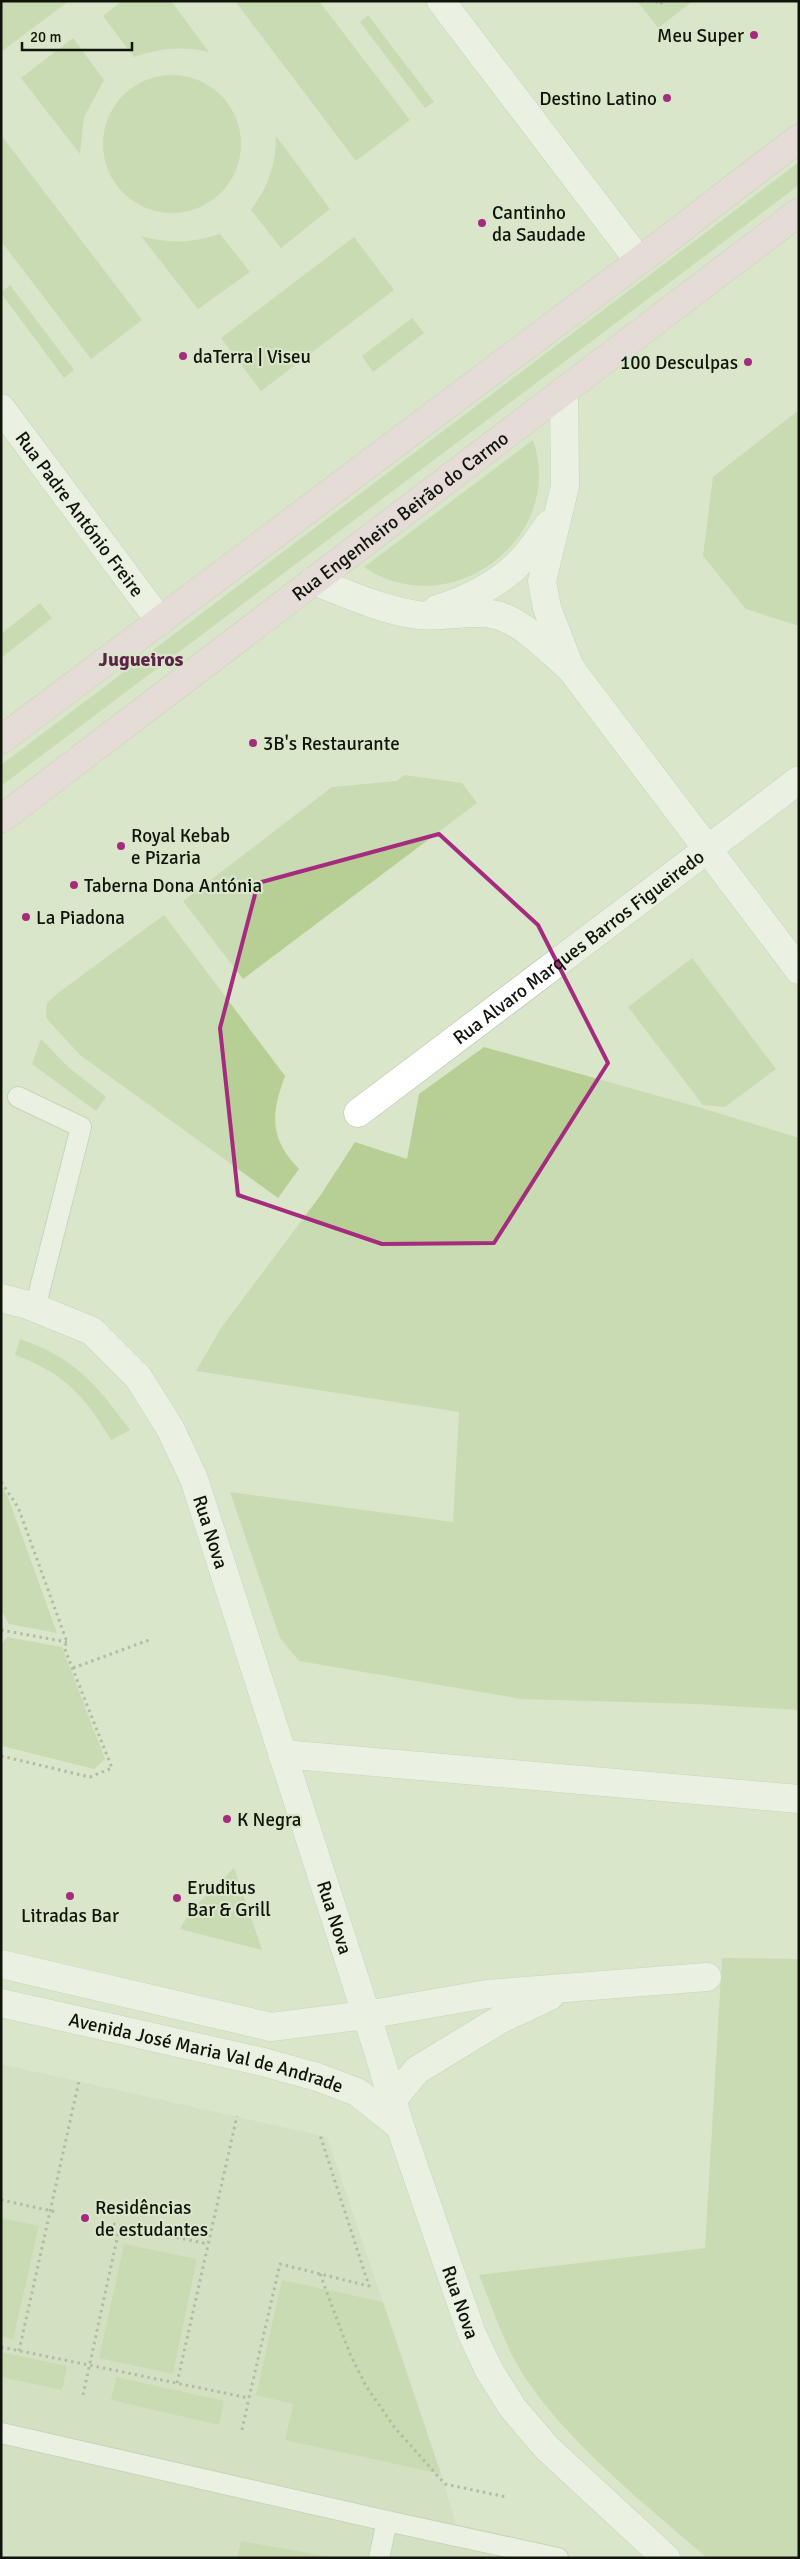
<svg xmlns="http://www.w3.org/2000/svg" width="800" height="2559" font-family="Signika,sans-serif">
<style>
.built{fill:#cddcb9}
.green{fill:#b7cf95}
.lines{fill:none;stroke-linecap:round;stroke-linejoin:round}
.lane-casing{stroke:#b3bfa4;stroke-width:22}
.street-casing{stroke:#b3bfa4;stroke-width:29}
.secondary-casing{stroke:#b3bfa4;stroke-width:29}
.path{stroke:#818a76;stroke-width:3;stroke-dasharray:2.5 4;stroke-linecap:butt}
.lane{stroke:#fff;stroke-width:20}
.street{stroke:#fff;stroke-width:28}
.secondary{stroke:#f4cfe6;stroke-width:28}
.marked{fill:none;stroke:#a52b7f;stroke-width:4;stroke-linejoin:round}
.poi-dot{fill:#a52b7f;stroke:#d9e6ca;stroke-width:2}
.labels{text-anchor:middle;stroke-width:4.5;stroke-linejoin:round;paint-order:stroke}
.poi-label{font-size:19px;fill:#10140a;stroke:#d9e6ca;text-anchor:start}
.street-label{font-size:19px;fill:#10140a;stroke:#d9e6ca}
.neighbourhood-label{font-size:20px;font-weight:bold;fill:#5f234a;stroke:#d9e6ca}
</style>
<rect width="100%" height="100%" fill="#d9e6ca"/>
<path class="built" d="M1,2064L327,2137L441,2474L463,2548L501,2558H1Z"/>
<g class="green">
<path d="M1,1H69L2,51Z"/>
<path d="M122,1H171L209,52C182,46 160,48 134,57L103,16Z"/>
<path d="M235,1H319L410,120L356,161Z"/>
<path d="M637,1H693L658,28Z"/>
<path d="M368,15L434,102L425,108L360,22Z"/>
<path d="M73,38L104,80L84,117L80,154L21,78Z"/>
<circle cx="172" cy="144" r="69"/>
<path d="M1,135L142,320L91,359L1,241Z"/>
<path d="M276,136L330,209L281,248L251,210C268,187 276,165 276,136Z"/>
<path d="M799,162V185L1,786V765Z"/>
<path d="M220,234L250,272L198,309L141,236C169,244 192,243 220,234Z"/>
<path d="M354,237L394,290L261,391L221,338Z"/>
<path d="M10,285L74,370L64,378L1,293Z"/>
<path d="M412,318L424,333L373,372L362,356Z"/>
<path d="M799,410V626L746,609L703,556L713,477Z"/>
<path d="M533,440C567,539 449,625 364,567Z"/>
<path d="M40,603L52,618L1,658V634Z"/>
<path d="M404,775L462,783L477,803L243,979L183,901L332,787L397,781Z"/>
<path d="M164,915L285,1076C271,1114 269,1138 299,1169L278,1198L80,1055L46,1018L47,1003L58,993Z"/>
<path d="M692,958L776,1069L725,1107L703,1105L628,1007Z"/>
<path d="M41,1039L68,1067L106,1097L96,1111L32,1064Z"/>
<path d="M484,1047L705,1109L799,1138V1710L696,1704L521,1699L299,1661L280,1638L230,1492L453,1522L459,1412L196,1371L221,1328L320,1196L355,1142L407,1159L419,1094Z"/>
<path d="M20,1339C75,1358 96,1384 130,1430L111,1440C85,1396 64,1373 15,1355Z"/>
<path d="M1,1487L8,1497L57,1633L9,1624L1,1609Z"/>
<path d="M7,1637L62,1647L105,1759L94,1769L2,1746L1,1645Z"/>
<path d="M234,1868L262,1950L180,1929L191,1910Z"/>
<path d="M722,1958L799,1959V2558H707C642,2501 575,2450 526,2379C505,2348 493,2309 479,2275L705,2248Z"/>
<path d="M1,2218L39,2226L13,2339L1,2337Z"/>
<path d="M124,2244L197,2259L173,2374L99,2358Z"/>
<path d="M282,2280L383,2302L441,2474L285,2440L293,2404L256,2395Z"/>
<path d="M1,2352L67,2366L62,2390L1,2377Z"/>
<path d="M116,2377L224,2401L219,2425L111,2400Z"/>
<path d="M241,2541L331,2557L332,2558H237Z"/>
</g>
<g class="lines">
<g class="lane-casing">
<g id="lane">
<path d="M18,1097L81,1127L35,1308"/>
<path d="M1,2433L387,2521L379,2558"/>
<path d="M387,2521L558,2558"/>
</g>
</g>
<g class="street-casing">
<g id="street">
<path d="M441,1L639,261"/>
<path d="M564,390L565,486L542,581L547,608L569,665"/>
<path id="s1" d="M1,408L160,621"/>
<path d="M313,581C348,594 381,610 418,615C444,618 481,607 505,618C529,628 551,652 571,669L799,970"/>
<path d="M437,609C466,601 500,583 521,561C532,550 540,536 549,524"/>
<path id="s2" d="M358,1113L799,780"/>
<path id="s3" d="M1,1298L28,1305L92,1331L138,1377L170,1428L194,1479L379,2054L400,2126L445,2257L472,2334L489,2370L512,2407L547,2448L666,2558"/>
<path d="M282,1754L799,1799"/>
<path d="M1,1964L271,2027L366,2015L487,1994L707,1977"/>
<path id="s4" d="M1,2003L263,2062L317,2077L357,2092L400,2126"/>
<path d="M392,2100L417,2070L501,2019L550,1996"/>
</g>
</g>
<g class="secondary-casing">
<g id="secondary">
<path d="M1,740L639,261L799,138"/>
<path id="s5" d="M1,819L799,212"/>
</g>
</g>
<g class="path">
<path d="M656,1L659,5L664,1"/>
<path d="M1,1482L18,1507L67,1642L64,1647L112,1768L90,1777L1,1756"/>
<path d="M1,1630L67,1642"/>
<path d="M73,1668L149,1640"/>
<path d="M1,2200L57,2212"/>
<path d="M113,2224L208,2244"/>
<path d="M320,2274L350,2354L366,2386L395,2428L445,2484L506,2497"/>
<path d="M1,2347L249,2398L280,2264L369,2286L320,2135"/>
<path d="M19,2351L79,2081"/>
<path d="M177,2383L237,2116"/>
<path d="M83,2395L120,2225"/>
<path d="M242,2430L249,2398"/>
</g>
<use href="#lane" class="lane"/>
<use href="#street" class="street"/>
<use href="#secondary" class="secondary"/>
</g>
<path d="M0 0H800V2559H0ZM439,834L538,925L608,1063L494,1243L382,1244L238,1195L220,1028L258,883Z" fill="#d9e6ca" fill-opacity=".55" fill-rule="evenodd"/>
<path class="marked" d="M439,834L538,925L608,1063L494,1243L382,1244L238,1195L220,1028L258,883Z"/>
<g class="poi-dot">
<circle cx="754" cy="35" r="5"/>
<circle cx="667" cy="98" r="5"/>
<circle cx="482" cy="223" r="5"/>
<circle cx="183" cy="356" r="5"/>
<circle cx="748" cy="362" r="5"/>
<circle cx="253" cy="743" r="5"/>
<circle cx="121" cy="846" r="5"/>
<circle cx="74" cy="885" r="5"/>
<circle cx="26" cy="917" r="5"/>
<circle cx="227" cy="1819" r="5"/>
<circle cx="70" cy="1896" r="5"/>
<circle cx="177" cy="1898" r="5"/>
<circle cx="85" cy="2218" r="5"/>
</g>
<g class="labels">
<g class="poi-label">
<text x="744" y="42" text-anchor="end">Meu Super</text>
<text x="657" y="105" text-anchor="end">Destino Latino</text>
<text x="492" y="219">Cantinho<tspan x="492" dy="22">da Saudade</tspan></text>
<text x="193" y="363">daTerra | Viseu</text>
<text x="738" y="369" text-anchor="end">100 Desculpas</text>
<text x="263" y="750">3B's Restaurante</text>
<text x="131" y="842">Royal Kebab<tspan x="131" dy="22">e Pizaria</tspan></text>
<text x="84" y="892">Taberna Dona Antónia</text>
<text x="36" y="924">La Piadona</text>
<text x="237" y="1826">K Negra</text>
<text x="187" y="1894">Eruditus<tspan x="187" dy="22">Bar &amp; Grill</tspan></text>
<text x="70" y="1922" text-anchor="middle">Litradas Bar</text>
<text x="95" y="2214">Residências<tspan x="95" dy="22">de estudantes</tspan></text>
</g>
<g class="street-label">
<text dy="7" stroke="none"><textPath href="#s1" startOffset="132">Rua Padre António Freire</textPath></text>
<text dy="7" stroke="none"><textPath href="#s5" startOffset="501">Rua Engenheiro Beirão do Carmo</textPath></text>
<text dy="7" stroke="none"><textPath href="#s2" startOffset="276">Rua Alvaro Marques Barros Figueiredo</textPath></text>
<text dy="7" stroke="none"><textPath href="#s3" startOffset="334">Rua Nova</textPath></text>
<text dy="7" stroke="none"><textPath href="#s3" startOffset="739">Rua Nova</textPath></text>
<text dy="7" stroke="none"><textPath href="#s4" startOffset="211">Avenida José Maria Val de Andrade</textPath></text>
<text dy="7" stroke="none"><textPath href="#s3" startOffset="1144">Rua Nova</textPath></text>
</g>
<g class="neighbourhood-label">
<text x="141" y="666">Jugueiros</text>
</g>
</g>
<rect width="800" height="2559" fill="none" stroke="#10140a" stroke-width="5"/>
<path d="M22 42v8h110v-8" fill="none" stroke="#10140a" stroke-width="2.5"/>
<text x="30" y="42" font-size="15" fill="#10140a" stroke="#d9e6ca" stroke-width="4" paint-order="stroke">20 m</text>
</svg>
